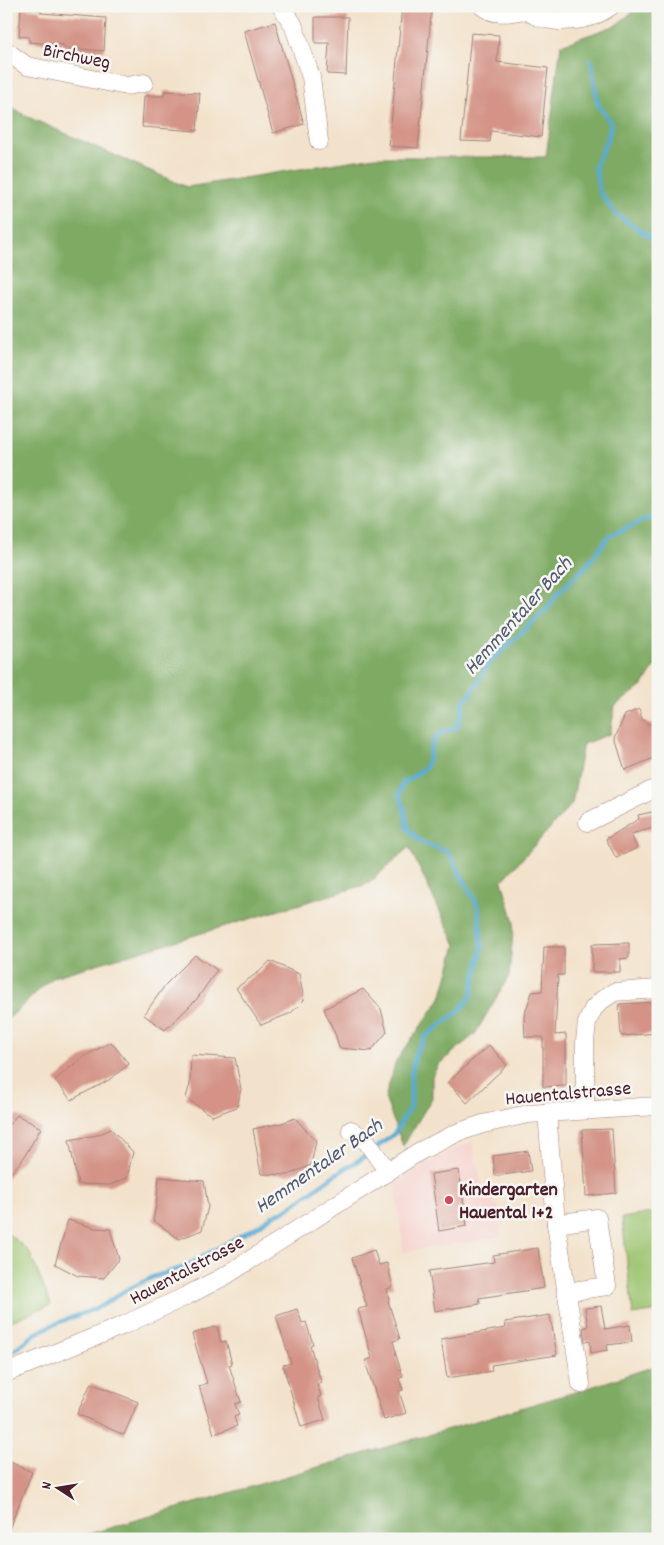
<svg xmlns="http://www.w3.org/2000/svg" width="664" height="1545" font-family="Dekko,sans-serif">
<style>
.built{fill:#f7d0cc}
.green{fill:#9dc571;stroke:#74724e}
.forest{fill:#7eaa63;stroke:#646447}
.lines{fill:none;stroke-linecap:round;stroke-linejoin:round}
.stream{stroke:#59abd4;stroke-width:4.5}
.building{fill:#d49386}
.minor-casing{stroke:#9e807b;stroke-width:19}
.minor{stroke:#fff;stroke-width:18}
.poi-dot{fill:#d1495b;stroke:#f6f6f2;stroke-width:2}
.labels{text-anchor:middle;stroke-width:5;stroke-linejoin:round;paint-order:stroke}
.street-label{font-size:20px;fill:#4a1f2b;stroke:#f6f6f2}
.poi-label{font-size:20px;font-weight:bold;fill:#4a1f2b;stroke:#f6f6f2;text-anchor:start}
.water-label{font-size:21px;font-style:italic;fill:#50576f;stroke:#f6f6f2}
</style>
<rect width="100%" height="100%" fill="#f6f6f2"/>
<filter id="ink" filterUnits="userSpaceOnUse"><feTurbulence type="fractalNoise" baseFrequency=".02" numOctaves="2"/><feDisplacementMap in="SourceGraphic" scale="10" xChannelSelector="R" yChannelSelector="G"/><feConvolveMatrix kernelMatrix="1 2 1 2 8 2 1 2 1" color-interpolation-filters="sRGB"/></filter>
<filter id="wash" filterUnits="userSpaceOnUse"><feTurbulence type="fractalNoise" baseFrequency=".0096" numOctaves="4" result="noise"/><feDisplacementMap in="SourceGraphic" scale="20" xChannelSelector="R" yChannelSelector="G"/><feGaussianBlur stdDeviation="1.12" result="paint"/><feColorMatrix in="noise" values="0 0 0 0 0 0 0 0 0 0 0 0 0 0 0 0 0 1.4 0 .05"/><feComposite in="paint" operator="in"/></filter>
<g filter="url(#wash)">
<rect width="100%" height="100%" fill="#f3e2cb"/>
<path class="built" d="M472,1142L483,1190L502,1212L501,1237L404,1252L395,1182L448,1152Z"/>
<g class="green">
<path d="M658,1212V1311L633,1315L622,1218Z"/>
<path d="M6,1232L29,1251L51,1305L6,1323Z"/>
</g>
<g class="forest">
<path d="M640,6H658V662L642,686L615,706L610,734L583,744L572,804L502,881L514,922L509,976L475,1034L439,1064L432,1076V1098L403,1146L385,1098L396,1061L441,998L456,945L409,847L368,884L53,977L6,1021V104L28,117L187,187L375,157H546L561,45L616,25Z"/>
<path d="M658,1365V1539H72L582,1390Z"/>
</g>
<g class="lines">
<g class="stream">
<path d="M591,60L598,104L611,123L608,138L595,166L600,193L616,214L650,237L658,244"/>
<path d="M375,1149L395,1133L411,1105V1075L416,1052L427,1035L458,1012L471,996L477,971L482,948L478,906L448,852L421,842L408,829L404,807L399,795L403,783L414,776L426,767L433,742L440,733L457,727L462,712L463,701L470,695L490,662L547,609L556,596L588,564L609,536L651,517L658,513"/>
<path d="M6,1357L35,1334L50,1326L102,1306L124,1291L153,1277L182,1268L258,1226L272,1216L286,1210L333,1176L369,1154"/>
</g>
</g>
<g id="blocks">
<g class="building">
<path d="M402,6H432L418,148L389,146Z"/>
<path d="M21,8L41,10V13L106,18L104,51L64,48V45L29,42V37L19,36Z"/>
<path d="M315,17H348L346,75L327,74L329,43H315Z"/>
<path d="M275,22L304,124L273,133L244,31Z"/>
<path d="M471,33L499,35L497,62L548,68L541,137L491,131L490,142L461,141Z"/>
<path d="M164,91L200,93L197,131L142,127L144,96H164Z"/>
<path d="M639,709L642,719L648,724L658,725V741L652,743L656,757L625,770L615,738L625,715Z"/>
<path d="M652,812L657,827L631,834L637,848L616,858L606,839L639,819L638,815Z"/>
<path d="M629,943V958L620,959V972H592V944Z"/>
<path d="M544,947H564V975H558L555,1035L566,1034V1086L543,1087V1037H525L524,1016L532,992L542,991Z"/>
<path d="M195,955L217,970L197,999L165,1030L144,1015L166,984Z"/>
<path d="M270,961L299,974L304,1000L291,1013L261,1025L236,988L260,971Z"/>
<path d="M363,989L381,1009L387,1032L371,1051L339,1048L336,1036L324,1009Z"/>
<path d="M658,1002V1033L621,1036L619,1004Z"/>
<path d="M111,1042L129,1064L109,1080L71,1100L55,1080L83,1057Z"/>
<path d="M489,1045L507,1065L467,1103L448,1082Z"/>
<path d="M191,1055L235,1058L241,1089L237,1107L212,1116L186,1098L190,1084Z"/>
<path d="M17,1115L41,1128L23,1159L6,1179V1128Z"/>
<path d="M295,1118L316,1141L311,1165L288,1175L261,1174L253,1129L282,1123Z"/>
<path d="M111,1129L133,1152L127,1178L110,1185L78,1184L69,1140L97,1135Z"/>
<path d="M612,1129L616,1193L586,1196L582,1130Z"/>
<path d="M528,1151L531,1171L495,1176L493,1156Z"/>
<path d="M459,1170L467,1226L439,1231L431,1174Z"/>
<path d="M159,1177L204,1181L208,1207L202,1230L179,1239L153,1220L156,1206Z"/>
<path d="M68,1220L95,1228L110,1229L119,1259L104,1278L78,1276L55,1264Z"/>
<path d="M538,1248L544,1288L479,1298L480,1304L435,1311L429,1271L494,1262L493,1255Z"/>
<path d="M374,1250L379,1265L387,1263L393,1287L387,1289L389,1300L388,1301L400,1339L393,1341L396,1352H395L403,1377L399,1378L403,1390L399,1391L406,1413L384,1420L365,1361L372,1358L358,1309L367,1307L352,1258Z"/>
<path d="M601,1306L605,1329L630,1325L632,1342L607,1345L608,1350L591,1353L590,1341L585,1342L583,1328L588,1327L585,1308Z"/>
<path d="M297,1309L302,1323L306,1322L313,1344L310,1345L321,1382L317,1384L321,1396L318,1397L325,1420L301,1427L283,1365L291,1363L276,1316Z"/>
<path d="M550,1315L557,1355L491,1365L492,1371L447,1378L441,1339L506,1328L505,1322Z"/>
<path d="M217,1326L221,1342L226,1341L232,1364L229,1365L241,1402L235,1404L239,1415L234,1417L237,1426L214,1434L199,1386L207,1383L192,1334Z"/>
<path d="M91,1383L138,1402L124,1435L77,1414Z"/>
<path d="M6,1460L32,1472L7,1534H6Z"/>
</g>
</g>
</g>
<g filter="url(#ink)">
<use href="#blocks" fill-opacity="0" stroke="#9e807b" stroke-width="1"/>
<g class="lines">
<g class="minor-casing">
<g id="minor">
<path d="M281,6L293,24L311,77L319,141"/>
<path d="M482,6C495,17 511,12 526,10"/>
<path d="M523,6C538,24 570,23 590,17C597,15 605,10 611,6"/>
<path d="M6,51L27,66L127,86L144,83"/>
<path d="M588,822L658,787"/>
<path d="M585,1110V1041L587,1023L593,1009L602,1000L614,992L658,989"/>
<path d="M547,1112L556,1224L581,1384"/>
<path d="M351,1130L367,1142L388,1172"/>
<path d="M556,1224L597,1218L607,1286L566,1292"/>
<path d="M6,1373L124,1325L186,1296L225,1276L420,1151L459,1132L483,1124L528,1114L658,1106"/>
</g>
</g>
<use href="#minor" class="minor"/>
</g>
</g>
<circle class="poi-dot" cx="449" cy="1200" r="5"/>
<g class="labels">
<g class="street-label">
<text transform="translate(77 55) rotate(11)" y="7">Birchweg</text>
<text transform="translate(568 1092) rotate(-5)" y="7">Hauentalstrasse</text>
<text transform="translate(186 1269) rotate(-28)" y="7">Hauentalstrasse</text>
</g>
<g class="poi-label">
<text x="459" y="1195">Kindergarten<tspan x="459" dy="23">Hauental 1+2</tspan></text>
</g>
<g class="water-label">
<text transform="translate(517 615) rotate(-48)" y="7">Hemmentaler Bach</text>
<text transform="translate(318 1165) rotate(-35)" y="7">Hemmentaler Bach</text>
</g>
</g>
<rect width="664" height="1545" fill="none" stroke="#f6f6f2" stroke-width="25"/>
<g transform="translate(58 1488) rotate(282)" stroke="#f6f6f2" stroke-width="4" paint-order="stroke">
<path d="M0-4L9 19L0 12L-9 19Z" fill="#4a1f2b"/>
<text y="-8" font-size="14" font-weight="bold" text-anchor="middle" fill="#4a1f2b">N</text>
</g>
</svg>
